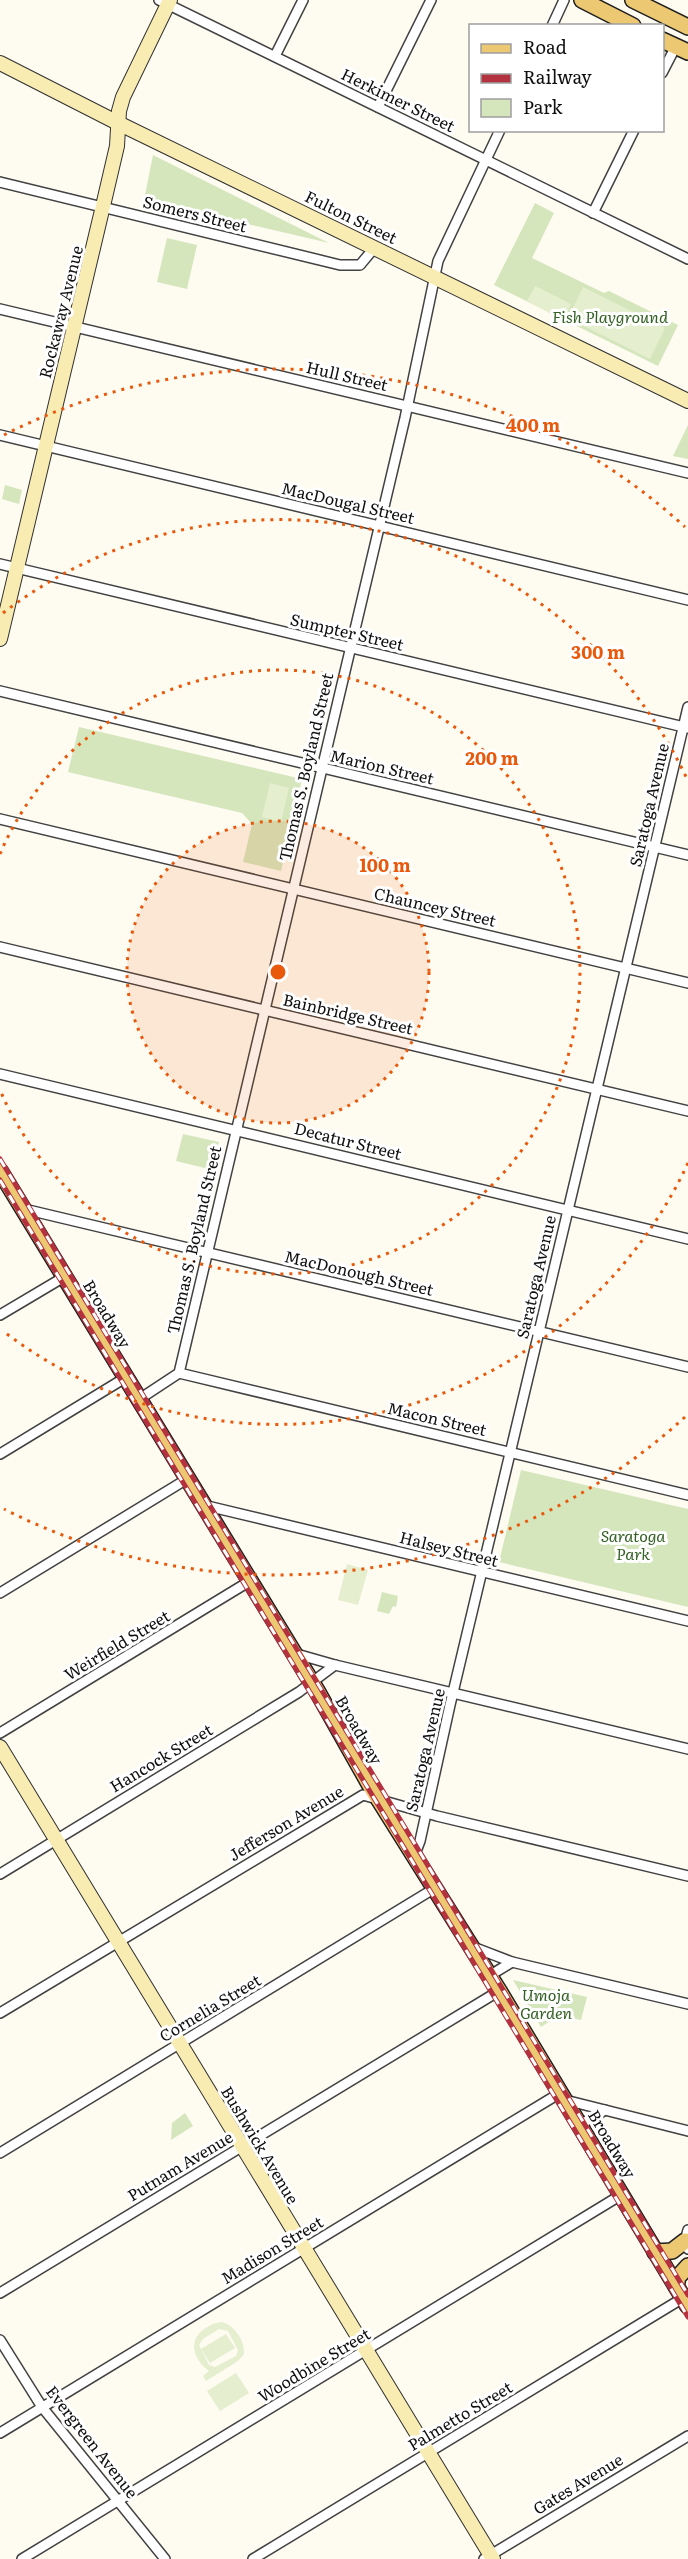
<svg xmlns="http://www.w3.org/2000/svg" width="688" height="2559" font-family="Literata,serif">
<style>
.green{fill:#d5e6bd}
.pitch{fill:#e5eece;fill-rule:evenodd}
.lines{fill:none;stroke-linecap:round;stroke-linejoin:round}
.street-casing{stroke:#424242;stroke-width:12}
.secondary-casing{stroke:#313131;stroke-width:16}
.primary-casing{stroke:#202020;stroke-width:18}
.street{stroke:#fff;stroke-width:9}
.secondary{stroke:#f8ecb2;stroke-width:14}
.primary{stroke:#edc872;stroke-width:15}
.rail-casing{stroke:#b4313f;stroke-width:5}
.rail{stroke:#fff;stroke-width:3;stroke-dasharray:9;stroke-linecap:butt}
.ring{fill:none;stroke:#e8590c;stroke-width:3;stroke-dasharray:3 6}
.labels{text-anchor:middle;stroke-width:6;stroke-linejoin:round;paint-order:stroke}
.street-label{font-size:16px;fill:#0f0f0f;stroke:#fff}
.park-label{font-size:16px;font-style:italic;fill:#346124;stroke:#fff}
.centre{fill:#e8590c;stroke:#fff;stroke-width:3}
.ring-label{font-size:18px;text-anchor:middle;font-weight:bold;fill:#e8590c;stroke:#fff;stroke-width:6;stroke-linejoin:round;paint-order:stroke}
</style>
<rect width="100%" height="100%" fill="#fefbf1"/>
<g class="green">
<path d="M153,155L329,243L144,200Z"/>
<path d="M535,203L554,213L532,258L604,293L609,291L678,325L658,366L494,285Z"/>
<path d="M167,238L197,245L187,289L157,282Z"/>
<path d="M688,425V459L673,456Z"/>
<path d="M5,485L22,490L19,504L2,499Z"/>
<path d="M79,727L302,779L281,871L243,862L252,824L242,813L68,772Z"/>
<path d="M183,1134L219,1142L213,1170L176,1161Z"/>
<path d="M521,1470L688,1509V1607L499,1562Z"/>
<path d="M382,1592L398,1596L396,1607L393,1606L389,1614L377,1611Z"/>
<path d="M513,1980L587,1997L581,2020L571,2018L567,2010L541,2027Z"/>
<path d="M185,2113L193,2126L171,2140L172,2123Z"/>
</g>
<g class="pitch">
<path d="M535,286L571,304L563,320L527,301Z"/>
<path d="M583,287L665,328L650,359L568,318Z"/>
<path d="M270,783L289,788L281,822L262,817Z"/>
<path d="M347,1564L368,1570L358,1605L338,1600Z"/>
<path d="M221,2322C234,2324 245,2341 244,2354L238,2361L206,2381L203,2376L209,2371C185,2353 191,2328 221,2322ZM219,2329L228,2331L238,2350L236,2356L215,2367L209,2365L199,2345L203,2339Z"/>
<path d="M226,2334L235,2348L210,2363L201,2349Z"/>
<path d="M236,2373L249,2393L220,2411L207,2391Z"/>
</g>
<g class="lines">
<g class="street-casing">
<g id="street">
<path d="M159,0L688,259"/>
<path d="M552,26L564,0"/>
<path d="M275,56L303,0"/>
<path d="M662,73L676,46"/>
<path d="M378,107L431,0"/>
<path d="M0,182L340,265H360L375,247"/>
<path d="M593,213L634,130"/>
<path d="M0,309L688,473"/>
<path d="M0,435L688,600"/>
<path d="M0,564L688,728"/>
<path d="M0,691L688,855"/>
<path d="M0,819L688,983"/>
<path d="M0,947L688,1111"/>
<path d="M0,1074L688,1239"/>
<path d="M24,1209L688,1367"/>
<path d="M0,1315L64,1277"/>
<path d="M179,1373L688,1495"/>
<path d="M138,1400L179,1373L405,418L438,261L500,130"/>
<path d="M0,1454L125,1378"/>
<path d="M203,1505L688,1621"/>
<path d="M0,1593L187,1479"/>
<path d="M293,1653L335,1665L688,1749"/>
<path d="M0,1733L250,1581"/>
<path d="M415,1854L420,1841L450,1705L688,707"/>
<path d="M0,1874L299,1692L335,1665"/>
<path d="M473,1947L512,1962L688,2004"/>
<path d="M489,1976L512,1962"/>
<path d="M0,2013L363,1795L437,1816L688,1876"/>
<path d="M565,2100L688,2131"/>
<path d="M580,2125L605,2110"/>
<path d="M0,2153L435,1888"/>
<path d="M688,2230L685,2241L688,2249"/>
<path d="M0,2293L499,1991"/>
<path d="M0,2340L42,2407L165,2559"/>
<path d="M0,2433L560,2093"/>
<path d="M22,2559L621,2195"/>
<path d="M253,2559L683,2298"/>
<path d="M484,2559L688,2436"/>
</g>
</g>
<g class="secondary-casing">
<g id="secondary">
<path d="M0,63L118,123L688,401"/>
<path d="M0,639L103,206L117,146L119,111L123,97L170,0"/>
<path d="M0,1747L493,2559"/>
</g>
</g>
<g class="primary-casing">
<g id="primary">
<path d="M582,0L633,26"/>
<path d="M633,0L688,27"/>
<path d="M662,40L688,52"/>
<path d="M0,1171L317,1691L371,1787L499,1991L688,2306"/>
<path d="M655,2252L672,2251L685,2241"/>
<path d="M676,2286L678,2277L688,2266"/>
</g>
</g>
<use href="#street" class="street"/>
<use href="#secondary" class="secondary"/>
<use href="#primary" class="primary"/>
<g class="rail-casing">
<g id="rail">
<path d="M0,1159L688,2295"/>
<path d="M0,1180L688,2317"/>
</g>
</g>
<use href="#rail" class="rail"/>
</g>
<circle cx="278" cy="972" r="151" fill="#e8590c" fill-opacity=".12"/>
<g class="ring">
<circle cx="278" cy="972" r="151"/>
<path d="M0 854A302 302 0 1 1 0 1090"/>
<path d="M688 1163A452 452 0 0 1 3 1331M3 613A452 452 0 0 1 688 781"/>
<path d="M685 1417A603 603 0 0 1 4 1509M4 435A603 603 0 0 1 685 527"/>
</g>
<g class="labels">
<g class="street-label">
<text transform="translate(398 100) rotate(26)" y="6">Herkimer Street</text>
<text transform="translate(195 214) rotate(14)" y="6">Somers Street</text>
<text transform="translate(351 217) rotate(26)" y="6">Fulton Street</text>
<text transform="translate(61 312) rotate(-76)" y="6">Rockaway Avenue</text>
<text transform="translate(347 376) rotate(13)" y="6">Hull Street</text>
<text transform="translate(348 503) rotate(13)" y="6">MacDougal Street</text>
<text transform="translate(347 632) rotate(13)" y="6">Sumpter Street</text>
<text transform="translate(306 767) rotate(-77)" y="6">Thomas S. Boyland Street</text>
<text transform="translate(382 767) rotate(13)" y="6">Marion Street</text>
<text transform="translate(649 805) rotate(-77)" y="6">Saratoga Avenue</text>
<text transform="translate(435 907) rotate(13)" y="6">Chauncey Street</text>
<text transform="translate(348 1014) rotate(13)" y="6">Bainbridge Street</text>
<text transform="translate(348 1141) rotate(14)" y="6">Decatur Street</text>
<text transform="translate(194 1240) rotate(-77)" y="6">Thomas S. Boyland Street</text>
<text transform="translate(359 1273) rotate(13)" y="6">MacDonough Street</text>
<text transform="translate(536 1277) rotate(-77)" y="6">Saratoga Avenue</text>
<text transform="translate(107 1314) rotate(59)" y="6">Broadway</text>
<text transform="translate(437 1419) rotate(13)" y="6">Macon Street</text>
<text transform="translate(449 1549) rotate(14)" y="6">Halsey Street</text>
<text transform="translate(117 1645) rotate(-31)" y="6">Weirfield Street</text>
<text transform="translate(359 1730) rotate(60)" y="6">Broadway</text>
<text transform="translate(425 1750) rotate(-77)" y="6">Saratoga Avenue</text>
<text transform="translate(161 1758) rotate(-31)" y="6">Hancock Street</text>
<text transform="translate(286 1823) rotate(-31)" y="6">Jefferson Avenue</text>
<text transform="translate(210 2008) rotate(-31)" y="6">Cornelia Street</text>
<text transform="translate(612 2144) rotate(59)" y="6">Broadway</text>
<text transform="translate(260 2145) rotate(59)" y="6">Bushwick Avenue</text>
<text transform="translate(180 2166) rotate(-31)" y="6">Putnam Avenue</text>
<text transform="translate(272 2250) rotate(-31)" y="6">Madison Street</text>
<text transform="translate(314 2365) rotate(-31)" y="6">Woodbine Street</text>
<text transform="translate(460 2416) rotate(-31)" y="6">Palmetto Street</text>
<text transform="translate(92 2442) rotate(52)" y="6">Evergreen Avenue</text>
<text transform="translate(578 2484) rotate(-31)" y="6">Gates Avenue</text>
</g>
<g class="park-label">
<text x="610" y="323">Fish Playground</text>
<text x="633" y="1542">Saratoga<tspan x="633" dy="18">Park</tspan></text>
<text x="546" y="2001">Umoja<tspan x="546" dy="18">Garden</tspan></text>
</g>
</g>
<circle cx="278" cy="972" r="9" class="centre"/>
<g class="ring-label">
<text x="533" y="432">400 m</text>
<text x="598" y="659">300 m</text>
<text x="492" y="765">200 m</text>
<text x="385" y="872">100 m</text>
</g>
<rect x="469" y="24" width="195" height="108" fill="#ffffff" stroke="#9f9f9f" stroke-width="1.5"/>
<rect x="481" y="44" width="30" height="9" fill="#edc872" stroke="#9f9f9f" stroke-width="1.5"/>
<text x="523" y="54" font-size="18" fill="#0f0f0f">Road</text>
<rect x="481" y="74" width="30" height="9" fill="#b4313f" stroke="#9f9f9f" stroke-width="1.5"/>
<text x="523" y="84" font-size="18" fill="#0f0f0f">Railway</text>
<rect x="481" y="99" width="30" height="18" fill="#d5e6bd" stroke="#9f9f9f" stroke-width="1.5"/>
<text x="523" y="114" font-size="18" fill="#0f0f0f">Park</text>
</svg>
